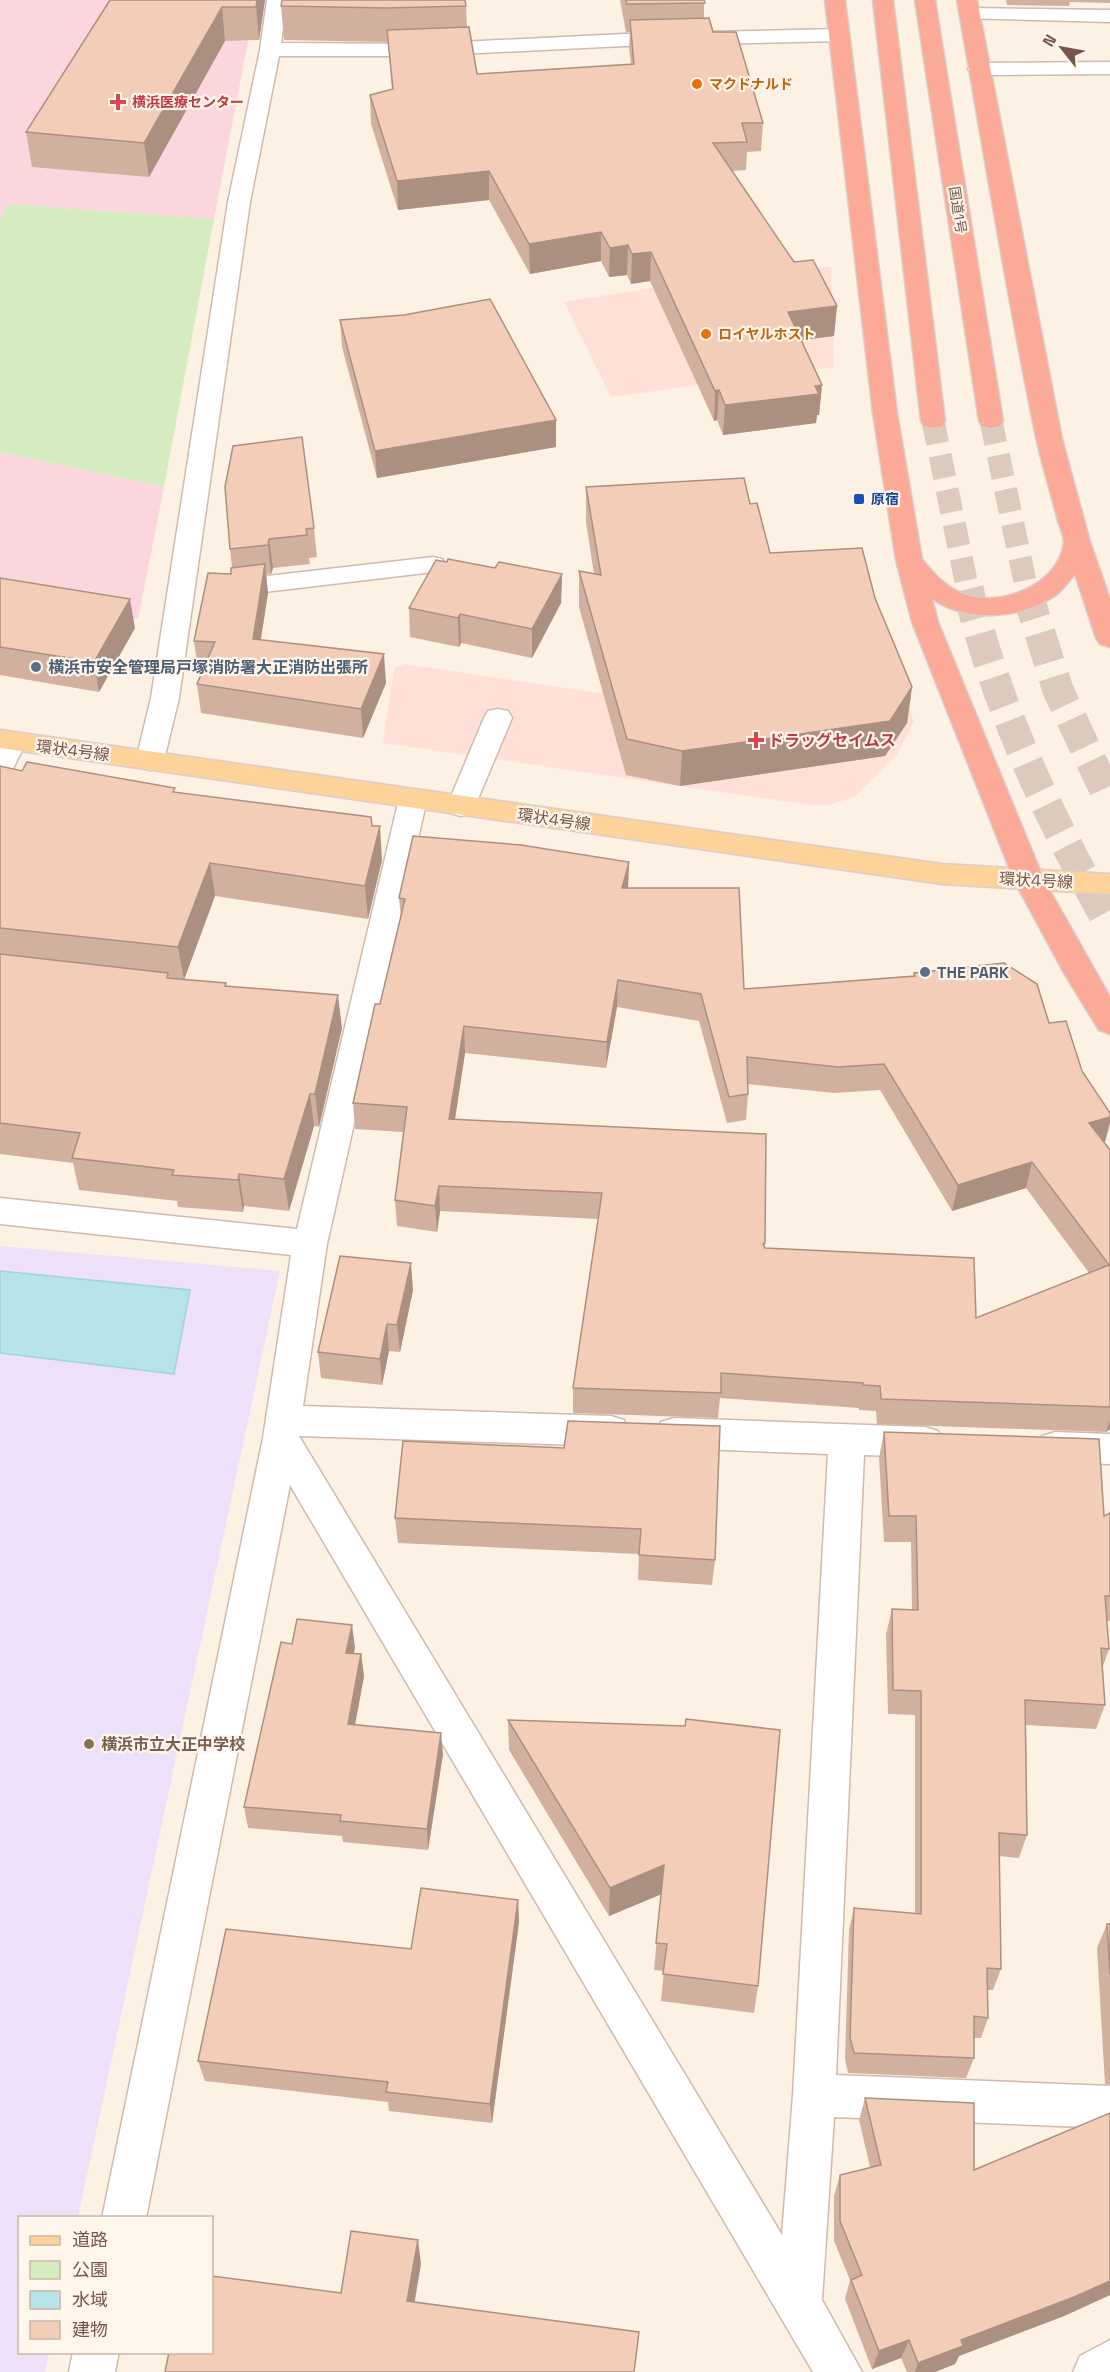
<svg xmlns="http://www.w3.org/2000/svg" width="1110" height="2372" font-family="'Space Grotesk','Noto Sans JP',sans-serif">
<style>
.commercial{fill:#fee0d6}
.education{fill:#efe0fa}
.medical{fill:#fcd6dd}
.green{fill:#d5ecc1}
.water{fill:#b7e4e8;stroke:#9cd5da;stroke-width:1.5}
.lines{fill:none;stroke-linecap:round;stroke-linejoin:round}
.highway-tunnel-far1{stroke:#dccabc;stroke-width:23;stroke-dasharray:23 12;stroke-linecap:butt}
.highway-tunnel{stroke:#dccabc;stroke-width:31;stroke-dasharray:31 15;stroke-linecap:butt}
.minor-casing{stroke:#d1baac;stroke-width:3}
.major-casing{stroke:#d9cfcc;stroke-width:3}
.highway-casing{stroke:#d9cfcc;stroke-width:3}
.minor{fill:#fff;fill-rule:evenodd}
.major{fill:#ffd299;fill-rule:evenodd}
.highway{fill:#fbaa97;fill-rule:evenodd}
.wall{fill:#d2b09f;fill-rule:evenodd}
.shaded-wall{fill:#ab9082}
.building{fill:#f4cdb9;stroke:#ab9082;stroke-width:1.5;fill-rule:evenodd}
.food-dot{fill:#e8710a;stroke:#fff6eb;stroke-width:2}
.health-dot{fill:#e0444e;stroke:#fff6eb;stroke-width:2}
.transit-dot{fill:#1a4fb4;stroke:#fff6eb;stroke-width:2}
.service-dot{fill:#5c6f8a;stroke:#fff6eb;stroke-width:2}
.education-dot{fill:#8d6e63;stroke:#fff6eb;stroke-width:2}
.labels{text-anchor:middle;stroke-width:4.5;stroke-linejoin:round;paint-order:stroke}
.far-food-label{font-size:14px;font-weight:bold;fill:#c56008;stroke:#fff6eb;text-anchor:start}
.far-health-label{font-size:14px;font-weight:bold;fill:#be3a42;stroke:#fff6eb;text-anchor:start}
.far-street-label{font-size:14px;fill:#775548;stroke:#fff6eb}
.far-transit-label{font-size:14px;font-weight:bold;fill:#164399;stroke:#fff6eb;text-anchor:start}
.service-label{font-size:16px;font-weight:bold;fill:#4e5e75;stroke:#fff6eb;text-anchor:start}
.health-label{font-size:16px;font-weight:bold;fill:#be3a42;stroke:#fff6eb;text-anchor:start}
.street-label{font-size:16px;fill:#775548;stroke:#fff6eb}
.education-label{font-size:16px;font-weight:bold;fill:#785e54;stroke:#fff6eb;text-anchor:start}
</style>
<rect width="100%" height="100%" fill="#fdf1e3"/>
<g class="commercial">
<path d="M831,267L834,367L611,397L564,302L774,268Z"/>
<path d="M893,659L914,722L896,756L854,797L829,805L818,806L383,743L394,668L405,664L599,693Z"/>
</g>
<path class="education" d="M0,1246L280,1271L78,2217L20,2218V2352L49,2353L45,2372H0Z"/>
<g class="medical">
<path d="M0,0H256L214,219L9,204L0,221Z"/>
<path d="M0,452L164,487L138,619L0,601Z"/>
</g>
<path class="green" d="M8,204L214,219L164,487L0,452V221Z"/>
<path class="water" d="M0,1271L190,1290L174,1374L0,1353Z"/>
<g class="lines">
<g class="highway-tunnel-far1">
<path d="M933,421L968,591"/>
<path d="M991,421L1027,591"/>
</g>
<g class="highway-tunnel">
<path d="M968,589C997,709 1049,818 1110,925"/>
<path d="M1026,589L1058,690L1110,801"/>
</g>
<g class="minor-casing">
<g id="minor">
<path d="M267,0H287L281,43L419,44L624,34L839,29L846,31L849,35L846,39L839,41L624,46L419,56H279L250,202L179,698L164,760L160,767L150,770L140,767L136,760L151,698L228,202L260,50Z"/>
<path d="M970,8L1110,10V22L963,18L960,14L963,10Z"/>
<path d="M1110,62V74L979,75L972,73L968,69L972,65L979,63Z"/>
<path d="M433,557L442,559L446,565L442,571L223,597L214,595L210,589L214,583L223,581Z"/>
<path d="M498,709L508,711L512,718L475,806L471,813L461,816L451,813L447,806L484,718L488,711Z"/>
<path d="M12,733L22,735L26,742L10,775L0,778V739Z"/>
<path d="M413,789L423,792L427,799L327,1244L303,1406L611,1416L624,1420L629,1431L624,1442L611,1446L299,1436L782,2235L793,2095L828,1454L674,1448L661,1444L656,1433L661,1422L674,1418L925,1427L938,1431L943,1442L938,1453L925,1457L864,1455L836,2075L1110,2086V2128L834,2117L822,2300L862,2372H813L290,1485L146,2218H102L263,1438L291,1255L0,1224V1198L297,1229L399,799L403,792Z"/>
<path d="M1055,1432L1110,1434V1464L1055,1462L1042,1458L1037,1447L1042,1436Z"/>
<path d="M1110,2340V2372H1073L1080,2356Z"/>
<path d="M73,2352H119L115,2372H69Z"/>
</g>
</g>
<g class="major-casing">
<path id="major" d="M0,730L942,864L1110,874V894L942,884L0,748Z"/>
</g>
<g class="highway-casing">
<g id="highway">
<path d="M825,0H845L897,413L922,559C933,573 943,584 959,592C996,610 1058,587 1064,543C1064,536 1060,527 1058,521C1051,493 1042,465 1036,437C1006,292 983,146 957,0H977L1062,439L1090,542L1110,599V647L1100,644L1096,638L1075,574C1069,581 1063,590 1056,595C1021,619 969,623 932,599L938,622L1044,880L1110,997V1034L1099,1030L1064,973L1014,880L912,622L896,560L873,413Z"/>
<path d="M873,0H893L945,421L942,426L933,428L924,426L921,421Z"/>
<path d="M915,0H935L1003,421L1000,426L991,428L982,426L979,421Z"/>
</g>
</g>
<use href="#minor" class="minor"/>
<use href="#major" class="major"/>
<use href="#highway" class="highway"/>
</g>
<g class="wall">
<path d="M110,0H265L259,40L225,41L149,177L32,167L26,132Z"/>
<path d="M620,0H704V18L713,32L763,123L761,151L747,152L746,170L732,171L794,262L837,306L834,336L801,340L822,385L819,415H817L816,423L723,435L717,420L714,421L650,281L631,284L627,275L609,277L601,261L530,274L489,200L398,210L371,124L370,95L392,90L388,42L284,40L281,6H466L467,28L477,74L631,64L629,48L630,32H626Z"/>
<path d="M1006,0H1110V3L1070,2L1069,6L1007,5Z"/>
<path d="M404,315L556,447L377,478L342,347L340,320Z"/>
<path d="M225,487L314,528L317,557L309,558L310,564L273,568L271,574H266L268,593L261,640L386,683L363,738L201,713L197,684L203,671L198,670L194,641L231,574L232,568L230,549Z"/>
<path d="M586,487L750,504L770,553L912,687L907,723L885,756L680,786L626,775L579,607V571L594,574L586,522Z"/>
<path d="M447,562L495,568L562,574L561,603L532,658L461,643L459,647L410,637L409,608Z"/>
<path d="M0,578L135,628L99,692L0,675Z"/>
<path d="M0,766L22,771L176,792L372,826L382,860L368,919L215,896L184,979L227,986L342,1028L319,1127L314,1126L289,1211L244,1206L243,1212L178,1207L177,1201L79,1190L73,1163L0,1154Z"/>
<path d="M629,862L628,888L744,989L913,976L914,973L1049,1023L1104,1143L1110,1150V1429L1106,1432L877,1424L876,1411L859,1410V1408L720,1398L718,1418L573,1413V1388L598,1219L440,1211L437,1232L397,1226L395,1200L403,1132L355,1129L353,1103L380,1004L401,918L399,898ZM617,1007L699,1021L727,1123L746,1120L748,1094V1084L834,1093L880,1090L952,1211L1026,1188L1089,1273L976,1318L765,1248V1243L455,1119L465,1053L606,1068Z"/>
<path d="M413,1290L400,1352L389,1351L382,1385L321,1378L318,1352Z"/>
<path d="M884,1432L1104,1516L1110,1513V1621H1107L1109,1649L1102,1669L1105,1705L1096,1729L1026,1725L1027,1835L1019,1858L999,1856L1001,1969L993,1990H987L988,2018L981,2038H974V2058L966,2078L848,2073L845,2059L849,1930L854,1908L915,1914V1715L888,1714L886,1634L892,1609L912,1610L911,1542H884L879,1458Z"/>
<path d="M564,1448L715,1560L712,1585L638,1580L639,1554L398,1543L395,1518Z"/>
<path d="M292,1644L355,1647L354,1653L361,1654L364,1676L355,1725L443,1754L428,1850L343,1842L342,1836L248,1828L244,1807Z"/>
<path d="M508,1720L758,1986L754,2013L661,2001L664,1971L654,1970L661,1894L609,1916L509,1750Z"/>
<path d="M518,1900L519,1922L492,2123L389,2111L388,2102L205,2081L198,2061Z"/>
<path d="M1107,1924H1110V2085L1105,2084L1097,1948Z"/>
<path d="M865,2098L974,2170L1110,2113V2295L1064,2316L959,2356L955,2364L935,2372H907L901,2358L872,2369L845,2299L850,2280L834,2241V2196L840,2175L870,2167L859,2120Z"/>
</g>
<g class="shaded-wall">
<path d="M257,0H265L259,40L256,7Z"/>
<path d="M222,7L225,41L149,177L144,143Z"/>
<path d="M489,171V200L398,210L397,181Z"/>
<path d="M601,232V261L530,274L529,244Z"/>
<path d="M628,245L627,275L609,277L610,248Z"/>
<path d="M651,252L650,281L631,284L632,254Z"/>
<path d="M837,306L834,336L786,342L788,312Z"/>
<path d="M822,385L819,415H817L816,423L723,435L725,405Z"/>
<path d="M719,390L717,420L714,421L715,391Z"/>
<path d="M556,420V447L377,478L375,451Z"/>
<path d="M269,539L273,568L271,574L268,545Z"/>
<path d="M265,564L268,593L256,668L253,639Z"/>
<path d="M562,574L561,603L532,658V629Z"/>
<path d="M130,599L135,628L99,692L94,662Z"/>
<path d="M460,614L461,643L459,647L458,618Z"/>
<path d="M384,654L386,683L363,738L361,709Z"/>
<path d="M912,687L907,723L885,756L680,786L682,751Z"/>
<path d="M380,826L382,860L368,919L365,886Z"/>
<path d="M629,862L628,888H622Z"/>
<path d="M210,863L215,896L184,980L178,947Z"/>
<path d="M618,980L617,1007L606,1068L607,1042Z"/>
<path d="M338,995L342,1028L319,1127L315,1094Z"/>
<path d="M464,1026L465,1053L451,1145L449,1119Z"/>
<path d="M310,1094L314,1126L289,1211L284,1179Z"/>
<path d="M1110,1117V1123L1105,1142L1082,1149L1089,1123Z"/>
<path d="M1032,1162L1026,1188L952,1211L958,1185Z"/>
<path d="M239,1174L244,1206L243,1212L238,1180Z"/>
<path d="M439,1186L440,1211L437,1232L435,1206Z"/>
<path d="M411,1263L413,1290L400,1352L397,1325Z"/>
<path d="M387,1324L389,1351L382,1385L380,1359Z"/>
<path d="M1110,1420V1429L1106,1432Z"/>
<path d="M352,1625L355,1647L349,1675L346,1653Z"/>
<path d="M361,1654L364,1676L351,1746L348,1724Z"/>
<path d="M441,1733L443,1754L428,1850L427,1829Z"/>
<path d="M664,1865L662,1894L609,1916L610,1888Z"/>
<path d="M518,1900L519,1922L492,2123L490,2104Z"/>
<path d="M418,2240L421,2264L411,2324L407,2301Z"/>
<path d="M1110,2281V2295L1064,2316L959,2356L955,2364L935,2372H915L918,2363L961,2340Z"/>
<path d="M909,2340L901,2358L872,2369L879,2351Z"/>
</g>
<g class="building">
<path d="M110,0H257L256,7H222L144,143L26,132Z"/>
<path d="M282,0H465L466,6L385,8L281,6Z"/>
<path d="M626,0H704L705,3L627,4Z"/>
<path d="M709,18L713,32H736L763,123H742L747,142L713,143L794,262L813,260L837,306L788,312L822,385L815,386L819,394L725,405L719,390L715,391L651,252L632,254L628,245L610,248L601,232L529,244L489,171L397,181L370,95L393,89L387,30L469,27L477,74L634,64L630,20Z"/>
<path d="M490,299L556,420L375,451L340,320L404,315Z"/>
<path d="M302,437L314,528L306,529L307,535L269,539L268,545L230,549L225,487L233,446Z"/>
<path d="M744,478L750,504L757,503L770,553L862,548L875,598L912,687L890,721L682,751L627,739L579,571L601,575L586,487Z"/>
<path d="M448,559L495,568L499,562L562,574L532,629L460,614L458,618L409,608L436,560L447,562Z"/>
<path d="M265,564L253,639L384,654L361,709L197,684L215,642L194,641L208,573L231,574V568Z"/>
<path d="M0,578L130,599L94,662L0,647Z"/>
<path d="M27,762L175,788L173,792L371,817L372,826H380L365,886L210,863L178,947L0,928V766L22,771Z"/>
<path d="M413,836L521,845L629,862L622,888H739L744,989L915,976L914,973L1004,963L1037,984L1049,1023L1066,1021L1082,1071L1110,1113V1117L1089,1123L1110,1150V1407L881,1399L880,1386L863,1385V1383L721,1373V1393L573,1388L602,1193L439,1186L435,1206L395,1200L407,1107L353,1103L375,1004H380L405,899L399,898ZM618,980L701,994L729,1097L748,1094L747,1057L838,1067L884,1064L958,1185L1032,1162L1109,1265L976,1318L974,1258L765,1248L763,1244L765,1243L766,1134L449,1119L464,1026L607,1042Z"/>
<path d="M0,954L168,973L167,978L226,983L225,986L338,995L315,1094H310L284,1179L239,1174L238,1180L172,1175L174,1170L72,1158L80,1133L0,1123Z"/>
<path d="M340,1256L411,1263L397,1325L387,1324L380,1359L318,1352Z"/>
<path d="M568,1421L720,1426L715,1560L639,1555L641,1529L395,1518L403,1441L564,1448Z"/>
<path d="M884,1432L1099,1439L1104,1516L1110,1513V1596H1105L1109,1649L1101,1648L1105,1705L1025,1700L1027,1835L999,1833L1001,1969L987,1968L988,2018L974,2016V2058L854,2053L850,2038L854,1908L921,1914V1691L893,1690L892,1609L918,1610L916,1516H889Z"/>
<path d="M297,1619L352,1625L346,1653L361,1654L348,1724L441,1733L427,1829L340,1821L341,1815L244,1807L281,1642L292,1644Z"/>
<path d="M686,1719L780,1730L758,1986L663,1974L667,1944L656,1943L664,1865L610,1888L508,1720L685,1726Z"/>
<path d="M421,1888L518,1900L490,2104L386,2092L388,2082L198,2061L226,1929L411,1949Z"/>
<path d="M1107,1924H1110V1974Z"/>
<path d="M865,2098L974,2103V2170L1110,2113V2281L1074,2297L961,2340L963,2346L918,2363L909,2340L879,2351L851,2280L862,2275L840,2221V2175L881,2165Z"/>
<path d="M351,2231L418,2240L407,2301L639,2332L634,2372H165L169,2352H212V2276L341,2293Z"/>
</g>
<g class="food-dot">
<circle cx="697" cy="84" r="6"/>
<circle cx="706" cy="334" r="6"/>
</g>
<g class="health-dot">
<path d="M115 93h6v6h6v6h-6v6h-6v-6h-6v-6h6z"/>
<path d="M753 731h6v6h6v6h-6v6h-6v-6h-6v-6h6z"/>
</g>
<rect class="transit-dot" x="853" y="493" width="12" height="12" rx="3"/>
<g class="service-dot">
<circle cx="36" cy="667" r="6"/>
<circle cx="925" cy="972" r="6"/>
</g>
<circle class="education-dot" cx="89" cy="1744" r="6"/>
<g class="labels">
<g class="far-food-label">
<text x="709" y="89">マクドナルド</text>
<text x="718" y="339">ロイヤルホスト</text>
</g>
<g class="far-health-label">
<text x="132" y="107">横浜医療センター</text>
</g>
<g class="far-street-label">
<text transform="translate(958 210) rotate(81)" y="5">国道1号</text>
</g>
<g class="far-transit-label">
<text x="871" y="504">原宿</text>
</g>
<g class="service-label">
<text x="48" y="673">横浜市安全管理局戸塚消防署大正消防出張所</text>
<text x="937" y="978">THE PARK</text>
</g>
<g class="health-label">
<text x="768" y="746">ドラッグセイムス</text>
</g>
<g class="street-label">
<text transform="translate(73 750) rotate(7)" y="6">環状4号線</text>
<text transform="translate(554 819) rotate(8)" y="6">環状4号線</text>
<text transform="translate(1036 880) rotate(3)" y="6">環状4号線</text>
</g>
<g class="education-label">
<text x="101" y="1750">横浜市立大正中学校</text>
</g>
</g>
<rect x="18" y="2216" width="195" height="138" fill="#fff6eb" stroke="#c9b6aa" stroke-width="1.5"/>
<rect x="30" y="2236" width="30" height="9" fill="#ffd299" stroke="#c9b6aa" stroke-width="1.5"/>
<text x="72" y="2246" font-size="18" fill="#775548">道路</text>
<rect x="30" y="2261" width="30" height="18" fill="#d5ecc1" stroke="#c9b6aa" stroke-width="1.5"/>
<text x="72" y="2276" font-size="18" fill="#775548">公園</text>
<rect x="30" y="2291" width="30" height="18" fill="#b7e4e8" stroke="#c9b6aa" stroke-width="1.5"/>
<text x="72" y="2306" font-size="18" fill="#775548">水域</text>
<rect x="30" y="2321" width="30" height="18" fill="#f4cdb9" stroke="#c9b6aa" stroke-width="1.5"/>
<text x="72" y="2336" font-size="18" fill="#775548">建物</text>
<g transform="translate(1062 48) rotate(301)" stroke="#fff6eb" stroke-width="4.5" paint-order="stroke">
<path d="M0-4.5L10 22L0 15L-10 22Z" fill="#775548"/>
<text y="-9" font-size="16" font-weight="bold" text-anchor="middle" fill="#775548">N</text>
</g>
</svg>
